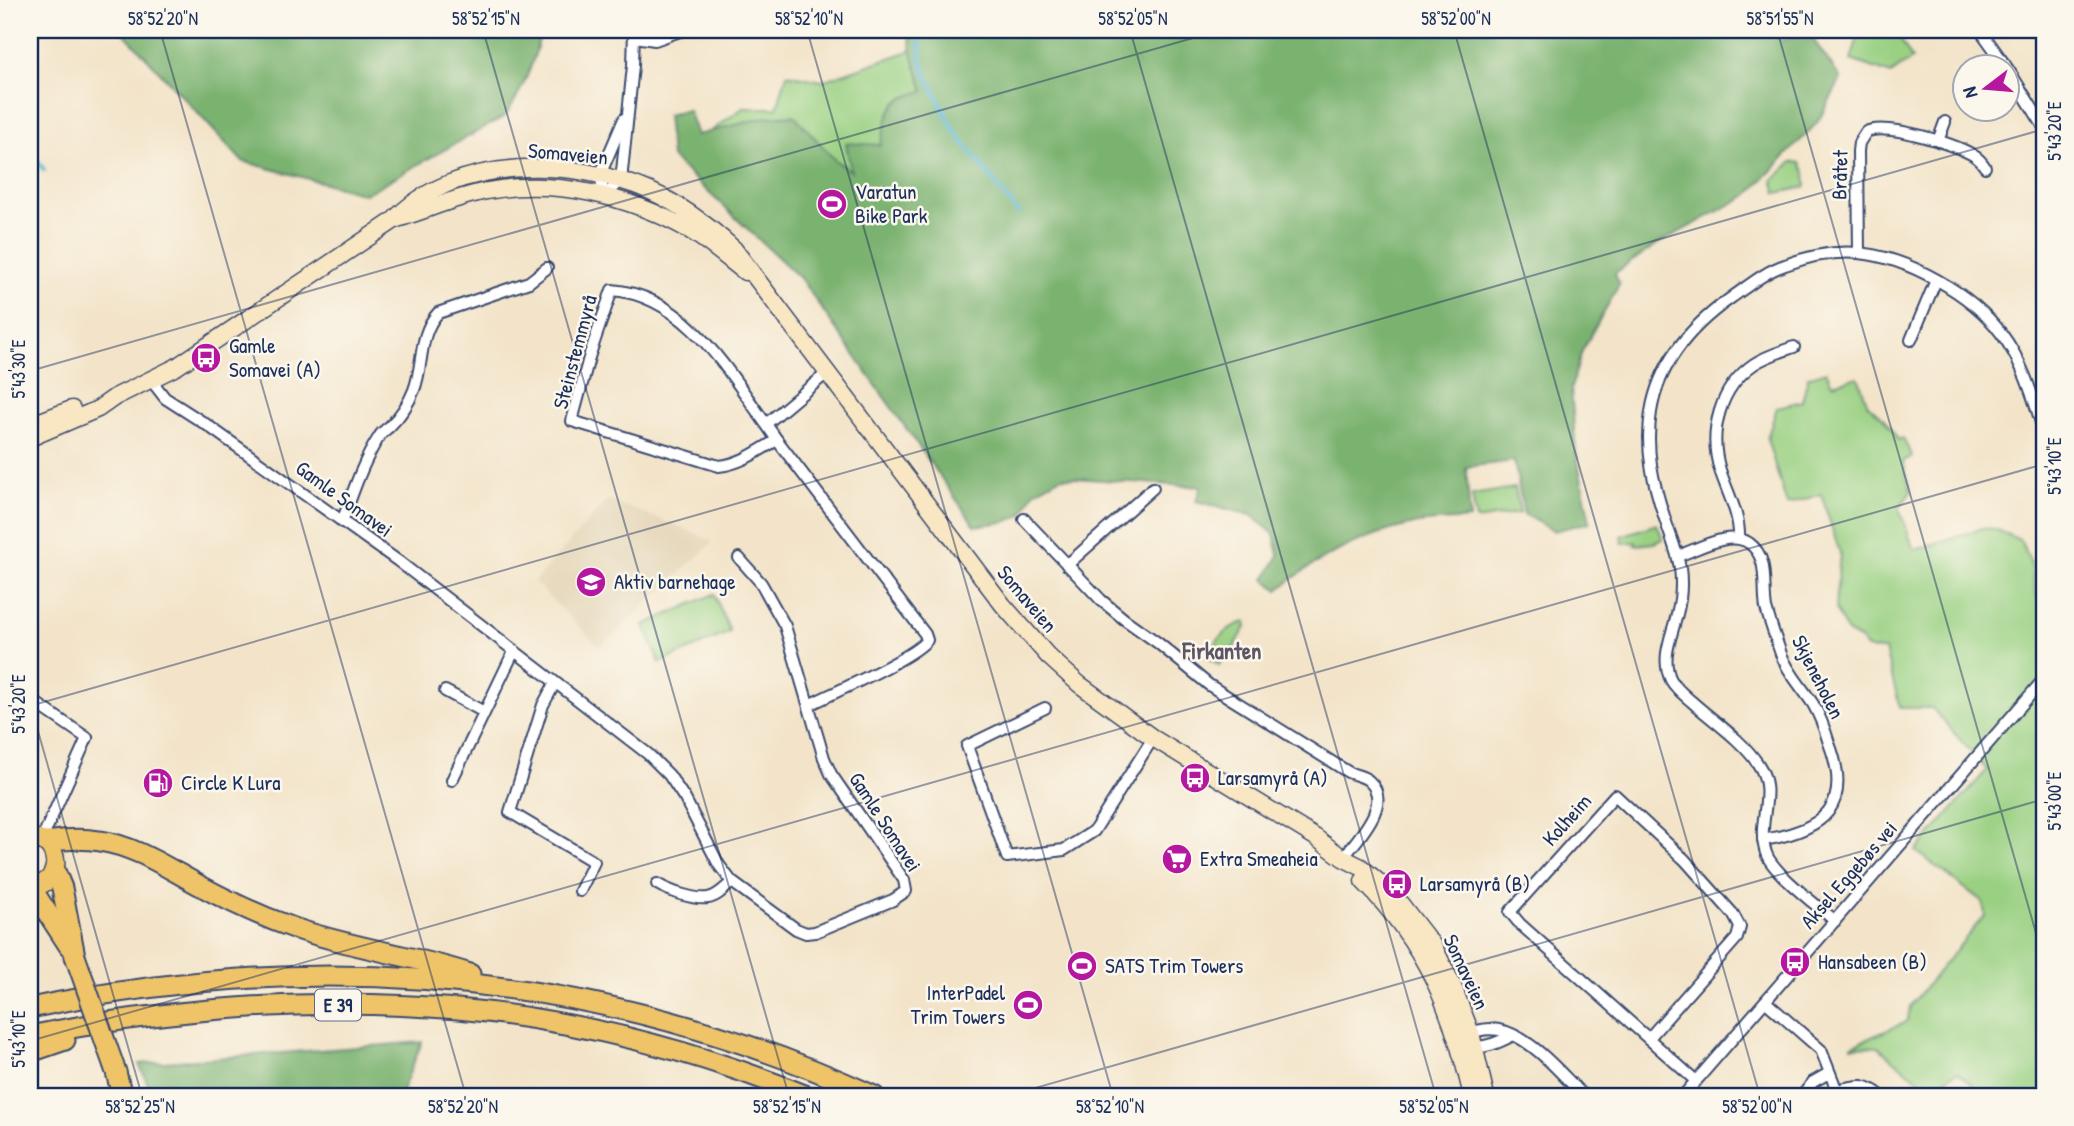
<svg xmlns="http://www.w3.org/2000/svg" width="2074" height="1126" font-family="'Patrick Hand',sans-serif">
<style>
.built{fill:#e4d6b8}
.green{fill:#99d082;stroke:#5a8070;stroke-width:2}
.forest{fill:#7ab270;stroke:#4a7067;stroke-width:2}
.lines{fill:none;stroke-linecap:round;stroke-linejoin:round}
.stream{stroke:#52b2d1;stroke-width:4.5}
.street-casing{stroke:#3b4a6e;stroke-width:14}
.secondary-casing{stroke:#3b4a6e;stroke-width:19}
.primary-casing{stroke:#3b4a6e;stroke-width:21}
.highway-casing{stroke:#3b4a6e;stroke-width:23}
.street{stroke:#fff;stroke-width:10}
.secondary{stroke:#f9e7c3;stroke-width:16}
.primary{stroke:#efc469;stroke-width:18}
.highway{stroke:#efc469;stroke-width:19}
.highway-bridge-casing{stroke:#3b4a6e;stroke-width:23;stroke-linecap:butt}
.highway-bridge{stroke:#efc469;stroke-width:19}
.ticks{fill:none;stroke:#1b2f5e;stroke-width:2;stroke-opacity:0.45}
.labels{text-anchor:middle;stroke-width:5;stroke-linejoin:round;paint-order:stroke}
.shield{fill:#fbf7ec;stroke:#5e6b89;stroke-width:2}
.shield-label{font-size:19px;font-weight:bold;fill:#1b2f5e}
.street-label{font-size:21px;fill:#1b2f5e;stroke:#fbf7ec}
.poi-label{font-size:21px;fill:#1b2f5e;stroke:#fbf7ec;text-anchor:start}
.neighbourhood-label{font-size:23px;font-weight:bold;fill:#5e5666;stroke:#fbf7ec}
.neatline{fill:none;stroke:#1b2f5e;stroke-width:2.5}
.ticks-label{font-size:18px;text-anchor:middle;fill:#1b2f5e}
</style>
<rect width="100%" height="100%" fill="#fbf7ec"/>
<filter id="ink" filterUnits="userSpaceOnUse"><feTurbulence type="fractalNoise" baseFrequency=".0143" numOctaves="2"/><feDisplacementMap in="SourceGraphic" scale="14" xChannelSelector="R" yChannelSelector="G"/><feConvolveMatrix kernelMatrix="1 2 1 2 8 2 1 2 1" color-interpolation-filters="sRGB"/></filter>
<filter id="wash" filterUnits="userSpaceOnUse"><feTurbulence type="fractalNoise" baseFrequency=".00686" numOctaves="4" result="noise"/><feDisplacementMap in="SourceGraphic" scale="28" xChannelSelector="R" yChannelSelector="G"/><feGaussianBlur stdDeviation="1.57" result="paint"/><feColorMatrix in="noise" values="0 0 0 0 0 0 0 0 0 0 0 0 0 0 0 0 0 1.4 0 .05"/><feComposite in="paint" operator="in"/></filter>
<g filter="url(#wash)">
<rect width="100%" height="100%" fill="#f3e4c9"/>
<path class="built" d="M607,500L684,528L713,542L600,647L534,582Z"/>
<g class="green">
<path d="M1860,30H1895L1912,59L1891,74L1851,60Z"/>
<path d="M953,36L911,259L686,149L743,108H777L787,74L822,81Z"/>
<path d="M1792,162L1800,163L1805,172L1806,187L1777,193L1773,180Z"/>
<path d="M1826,371L1832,384L1858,377L1868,405L1883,418L1899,440L1903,438L1912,457L1903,461L1911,492L1899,508L1914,550L1983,528L1995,529L2020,540L2030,561L2038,602L2044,608V1096H1985L1958,1072L1951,1075L1932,1091L1878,1047L1851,1046L1904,1023L1908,1019L1910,1006L1985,915L1983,902L1916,851L1987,770L1932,708H1900L1885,650H1872L1865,647L1863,641L1848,633L1835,609L1840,553L1821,494L1787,505L1767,439L1777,407L1802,401L1808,377Z"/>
<path d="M1515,488L1520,513L1476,520L1472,495Z"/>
<path d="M1657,524L1663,539L1654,543L1635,545L1636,542L1622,543L1621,536Z"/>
<path d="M714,594L730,632L660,663L644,625Z"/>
<path d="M1246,622L1247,625L1233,649L1228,650L1219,665L1207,657C1216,640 1226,626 1246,622Z"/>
</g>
<g class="forest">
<path d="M121,30H541C535,61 523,90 505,116L365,194L242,161Z"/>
<path d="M908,30H1771L1782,41L1808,32L1841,79L1818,122L1748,195L1659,243L1615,273L1619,285L1582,351L1571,388L1576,452L1590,522L1554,531L1524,514L1514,461L1466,467L1470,519C1450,521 1429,520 1410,525C1361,536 1316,559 1278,590L1265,579L1279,555L1274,534L1251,515L1196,501L1201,487L1061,477L1034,492L1022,515L1005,522L975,526L800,278L671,157L667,115L688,110L697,135L766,117L794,115L835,160L851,171L846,143L880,145C890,111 886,100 924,91L914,61Z"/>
<path d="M422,1042L400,1096H153L139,1064Z"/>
</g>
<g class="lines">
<g class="stream">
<path d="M920,35L921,60L925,73L954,130L1018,213"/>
<path d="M30,152L44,170"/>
</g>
</g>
</g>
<g filter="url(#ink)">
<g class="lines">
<g class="street-casing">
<g id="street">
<path d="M1983,34L2006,66"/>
<path d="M635,37L655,40L683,30"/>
<path d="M2008,69L2044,127"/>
<path d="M1938,141L1945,122"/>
<path d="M604,196L621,181L633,66L634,30"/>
<path d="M604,196L600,175L624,119"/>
<path d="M1859,253L1858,151L1859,143L1866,132C1886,122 1954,144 1973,155C1978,158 1982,162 1985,167"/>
<path d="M1911,340L1936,280"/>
<path d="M151,380L165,398L207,425L398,561L648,754L669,775L685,799L719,865L732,882L796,929L806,933L815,932L893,900L906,891L904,880L831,774L824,758L785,626L761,583L739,558"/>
<path d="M766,424L777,440C758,451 741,464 719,466L572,421L590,354L612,290C686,296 727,370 766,424L827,373"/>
<path d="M777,440L925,634L927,640C913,658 833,693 809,705"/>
<path d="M1024,519L1101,600L1124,619L1158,643L1209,685L1348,772C1354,775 1364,776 1369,781C1394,803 1357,839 1343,858"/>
<path d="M342,522C353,493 362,463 379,437C382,431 386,430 390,426C400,416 409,403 414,390C424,364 418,335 438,313L529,282L547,268"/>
<path d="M1739,538C1740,514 1727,492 1720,470C1708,432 1720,387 1754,364C1766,356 1780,352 1794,347"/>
<path d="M1678,556C1698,549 1729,530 1749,543C1770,558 1762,586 1766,608C1770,623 1776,639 1781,654C1788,673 1802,687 1813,704C1820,716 1825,730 1829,743C1853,806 1825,830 1763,840"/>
<path d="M1067,565L1153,488"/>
<path d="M555,683L543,705L510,812L594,862L580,891"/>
<path d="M445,691L484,712"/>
<path d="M30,699L87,738L42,839"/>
<path d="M1045,708L967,746L1007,857L1064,850L1094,831L1153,738"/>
<path d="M452,780L514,651"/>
<path d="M657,884C669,891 693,900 708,898C717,897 725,888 732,882"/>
<path d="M1835,921C1818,906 1772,872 1766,853C1755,822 1778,793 1758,764C1741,739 1713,721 1691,701C1684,695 1676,689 1671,680C1660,658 1672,636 1677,614C1681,599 1682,583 1680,568C1677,551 1670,535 1665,519C1653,483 1645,450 1651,412C1659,362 1691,326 1731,298C1748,286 1766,271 1785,265C1807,257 1835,251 1858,253C1907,257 1972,294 2001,333C2023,362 2033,397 2044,432"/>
<path d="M1766,1002L1821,1050L1839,1096"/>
<path d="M1468,1035C1512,1010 1556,1070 1584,1096"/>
<path d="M1649,1038L1737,938L1740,927L1733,914L1685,860L1615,795L1510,912L1520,924L1696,1081"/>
<path d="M1468,1046C1483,1050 1500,1042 1513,1035"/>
<path d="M1837,1090C1857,1085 1865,1082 1881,1096"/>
<path d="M1683,1096L2044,679"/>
<path d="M1802,1096L1813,1082L1829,1073"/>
</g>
</g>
<g class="secondary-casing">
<g id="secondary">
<path d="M394,220C425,211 455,197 487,191C555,178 629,196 689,230C708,241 727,258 745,272"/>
<path d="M30,425L72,409"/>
<path d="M30,438L98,409L115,397L176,367L393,221C454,155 573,157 650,191C682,205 709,226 734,249L1003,605L1048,656L1079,684L1153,738L1315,837L1343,858L1361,867L1393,894L1434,947L1452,984L1471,1033L1486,1096"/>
<path d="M1363,881C1427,945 1452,1010 1472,1096"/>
</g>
</g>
<g class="primary-casing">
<path id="primary" d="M30,837L46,842C63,859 56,886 30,886"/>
</g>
<g class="highway-casing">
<g id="highway">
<path d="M46,842C64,839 82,838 100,841C135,846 166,867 197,884C228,901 260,916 294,928C352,948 412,955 470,974"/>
<path d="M55,871L62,888L75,956"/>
<path d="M30,886L69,946"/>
<path d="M30,1008C320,947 604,972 874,1096"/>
<path d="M30,1036C165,1008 320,997 458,1009C577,1020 696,1051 807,1096"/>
<path d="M30,1052L65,1040"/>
<path d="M116,1072L122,1096"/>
</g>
</g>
<use href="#street" class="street"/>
<use href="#secondary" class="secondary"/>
<use href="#primary" class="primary"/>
<use href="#highway" class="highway"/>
<g class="highway-bridge-casing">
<path id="highway-bridge" d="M75,956L116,1072"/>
</g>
<use href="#highway-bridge" class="highway-bridge"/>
</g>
</g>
<path class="ticks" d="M160,30L466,1096M483,30L789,1096M807,30L1113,1096M1130,30L1436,1096M1454,30L1760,1096M1777,30L2044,961M30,36L53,30M30,371L1221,30M30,703L142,1096M30,706L2044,129M30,1041L2044,464M1007,1096L2044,799"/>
<defs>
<g id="stadium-disc" transform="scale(1.575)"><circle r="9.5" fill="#b5179e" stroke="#fbf7ec"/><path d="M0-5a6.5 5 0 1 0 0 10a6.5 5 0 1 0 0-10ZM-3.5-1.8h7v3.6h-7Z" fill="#fff"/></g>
<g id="bus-disc" transform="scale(1.575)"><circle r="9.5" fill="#b5179e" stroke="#fbf7ec"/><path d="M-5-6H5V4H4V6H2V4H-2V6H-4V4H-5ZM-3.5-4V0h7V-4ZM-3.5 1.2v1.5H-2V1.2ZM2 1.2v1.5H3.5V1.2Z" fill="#fff"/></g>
<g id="school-disc" transform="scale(1.575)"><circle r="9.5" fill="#b5179e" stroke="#fbf7ec"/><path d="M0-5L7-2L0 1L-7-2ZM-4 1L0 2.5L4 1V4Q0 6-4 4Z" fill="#fff"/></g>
<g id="fuel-disc" transform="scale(1.575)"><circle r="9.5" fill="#b5179e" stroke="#fbf7ec"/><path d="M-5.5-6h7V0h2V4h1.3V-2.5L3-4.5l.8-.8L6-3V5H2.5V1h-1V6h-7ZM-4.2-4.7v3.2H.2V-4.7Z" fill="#fff"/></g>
<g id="supermarket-disc" transform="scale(1.575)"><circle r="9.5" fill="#b5179e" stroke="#fbf7ec"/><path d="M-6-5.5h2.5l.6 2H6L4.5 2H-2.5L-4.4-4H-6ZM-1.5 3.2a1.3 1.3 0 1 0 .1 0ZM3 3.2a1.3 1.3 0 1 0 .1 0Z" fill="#fff"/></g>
</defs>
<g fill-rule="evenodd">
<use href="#stadium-disc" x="832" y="204"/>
<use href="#bus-disc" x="206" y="358"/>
<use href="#school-disc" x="591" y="582"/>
<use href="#bus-disc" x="1195" y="778"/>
<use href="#fuel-disc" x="158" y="783"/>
<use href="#supermarket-disc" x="1177" y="859"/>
<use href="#bus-disc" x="1397" y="884"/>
<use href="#bus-disc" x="1795" y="962"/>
<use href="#stadium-disc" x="1082" y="966"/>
<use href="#stadium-disc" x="1028" y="1005"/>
</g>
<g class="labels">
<rect class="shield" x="315" y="989.5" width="46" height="31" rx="5"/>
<g class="shield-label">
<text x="338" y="1012">E 39</text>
</g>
<g class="street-label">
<text transform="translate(568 154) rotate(5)" y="7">Somaveien</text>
<text transform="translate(1840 175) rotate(-88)" y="7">Bråtet</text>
<text transform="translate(575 352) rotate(-75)" y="7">Steinstemmyrå</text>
<text transform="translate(344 499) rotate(36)" y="7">Gamle Somavei</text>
<text transform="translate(1027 599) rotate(50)" y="7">Somaveien</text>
<text transform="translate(1818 677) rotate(63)" y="7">Skjeneholen</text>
<text transform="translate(1567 820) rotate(-48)" y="7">Kolheim</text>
<text transform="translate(885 822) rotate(57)" y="7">Gamle Somavei</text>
<text transform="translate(1849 875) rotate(-49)" y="7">Aksel Eggebøs vei</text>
<text transform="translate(1466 972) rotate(65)" y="7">Somaveien</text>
</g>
<g class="poi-label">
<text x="855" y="199">Varatun<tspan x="855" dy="24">Bike Park</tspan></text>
<text x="229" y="353">Gamle<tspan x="229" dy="24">Somavei (A)</tspan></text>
<text x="614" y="589">Aktiv barnehage</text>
<text x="1218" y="785">Larsamyrå (A)</text>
<text x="181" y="790">Circle K Lura</text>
<text x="1200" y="866">Extra Smeaheia</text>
<text x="1420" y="891">Larsamyrå (B)</text>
<text x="1818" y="969">Hansabeen (B)</text>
<text x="1105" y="973">SATS Trim Towers</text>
<text x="1005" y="1000" text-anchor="end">InterPadel<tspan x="1005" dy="24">Trim Towers</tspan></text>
</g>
<g class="neighbourhood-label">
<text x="1222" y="659">Firkanten</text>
</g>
</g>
<rect width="2074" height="1126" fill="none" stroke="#fbf7ec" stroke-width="77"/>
<g transform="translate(1986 88) rotate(254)"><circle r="33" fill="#fbf7ec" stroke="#a1a7b3" stroke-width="2"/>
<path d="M0-5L12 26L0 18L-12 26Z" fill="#b5179e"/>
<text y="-10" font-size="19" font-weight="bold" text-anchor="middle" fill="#1b2f5e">N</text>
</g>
<rect x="38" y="38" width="1998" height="1050" class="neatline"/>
<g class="ticks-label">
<text x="163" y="25">58°52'20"N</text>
<text x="486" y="25">58°52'15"N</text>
<text x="809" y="25">58°52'10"N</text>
<text x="1133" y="25">58°52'05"N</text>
<text x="1456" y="25">58°52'00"N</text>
<text x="1780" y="25">58°51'55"N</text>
<text transform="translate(2055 131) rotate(-90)" y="6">5°43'20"E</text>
<text transform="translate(19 369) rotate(-90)" y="6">5°43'30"E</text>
<text transform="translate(2055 466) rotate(-90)" y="6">5°43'10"E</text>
<text transform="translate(19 704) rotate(-90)" y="6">5°43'20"E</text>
<text transform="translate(2055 801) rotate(-90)" y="6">5°43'00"E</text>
<text transform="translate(19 1039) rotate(-90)" y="6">5°43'10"E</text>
<text x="140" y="1113">58°52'25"N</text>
<text x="463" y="1113">58°52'20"N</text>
<text x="787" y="1113">58°52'15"N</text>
<text x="1110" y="1113">58°52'10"N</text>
<text x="1434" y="1113">58°52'05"N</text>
<text x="1757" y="1113">58°52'00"N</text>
</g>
</svg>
